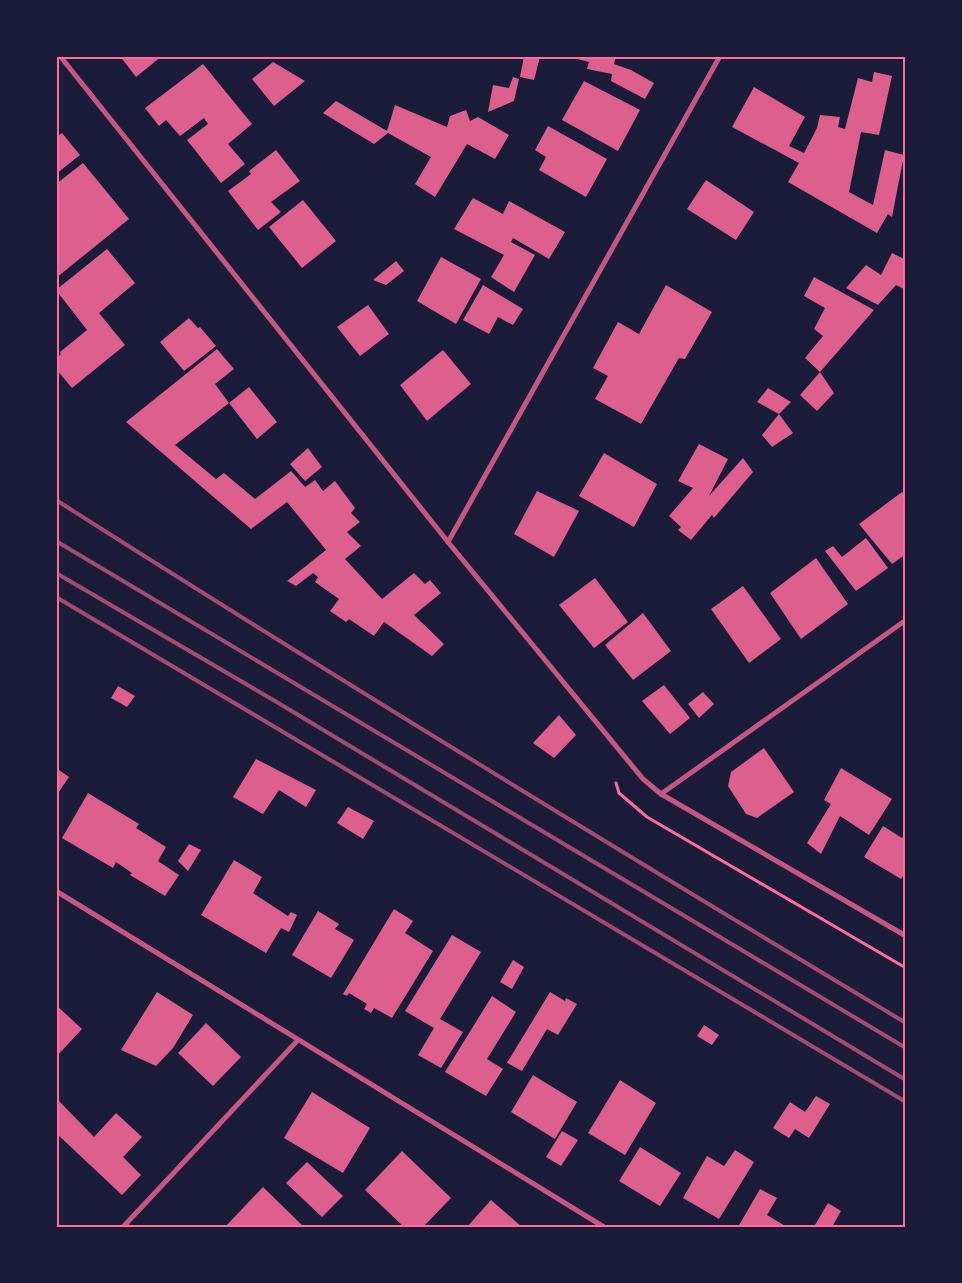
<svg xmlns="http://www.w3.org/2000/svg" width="962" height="1283" font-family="Montserrat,sans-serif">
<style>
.building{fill:#dd5f8e}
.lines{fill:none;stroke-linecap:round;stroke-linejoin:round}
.path{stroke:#ff6b9d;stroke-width:3}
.minor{stroke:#c65784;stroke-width:5}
.rail{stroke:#a44b75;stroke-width:4}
.neatline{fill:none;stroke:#ff6b9d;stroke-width:2}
</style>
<rect width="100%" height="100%" fill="#1b1b3a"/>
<g class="building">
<path d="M120,56H162L136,77Z"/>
<path d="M524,56L540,57L534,80L520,77Z"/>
<path d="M566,56H616L614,64L631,70L654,83L645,99L611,81L612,74L587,69L589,62Z"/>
<path d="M273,62L305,81L274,106L252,79Z"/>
<path d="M203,64L252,124L228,144L245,164L221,183L187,140L208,124L204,118L180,136L166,120L159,126L145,108Z"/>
<path d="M874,72L892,76L879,135L861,132L849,192L873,205L885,150L904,155L892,217L888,214L877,233L788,182L799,163L732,127L754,87L805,117L789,146L804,153L817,128L820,115L840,117L838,127L845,129L858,78L872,82Z"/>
<path d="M513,77L519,79L514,101L488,112L493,85L509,88Z"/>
<path d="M584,81L640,110L618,151L562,120Z"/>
<path d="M336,101L387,131L395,105L447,127L450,116L466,110L470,121L478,117L509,135L495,159L467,144L435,197L415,184L431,157L388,133L374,144L323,113Z"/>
<path d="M548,126L607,159L586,197L539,170L546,157L535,150Z"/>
<path d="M62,133L80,155L56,174V137Z"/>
<path d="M276,150L300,181L271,202L281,212L258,230L228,191L251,174L249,171Z"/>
<path d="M83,163L129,219L56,278V230L58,229L56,226V184Z"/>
<path d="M706,180L754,212L736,240L687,209Z"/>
<path d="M473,198L503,214L509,201L565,232L549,259L513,238L511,242L535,255L514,292L491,277L504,255L454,229Z"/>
<path d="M303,200L336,241L302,268L269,227Z"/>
<path d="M107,249L135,283L99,313L125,345L72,388L56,369V359L61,354L60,352L87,330L56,290Z"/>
<path d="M892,253L906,260V290L896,285L878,305L846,288L866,265L881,275Z"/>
<path d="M441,257L481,279L456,324L417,301Z"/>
<path d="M396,261L404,271L386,285L373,280Z"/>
<path d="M814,277L874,310L820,372L834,393L817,411L800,395L820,372L805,358L823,336L814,329L825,308L804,296Z"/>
<path d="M483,285L523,309L513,325L498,317L489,334L463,320Z"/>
<path d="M666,285L712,312L685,359L679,358L641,424L595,399L608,376L593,368L618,322L639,334Z"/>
<path d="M368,305L389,334L360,356L337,327Z"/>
<path d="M189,318L198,328L200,327L216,346L184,371L160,342Z"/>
<path d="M217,349L234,369L215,384L229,403L175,445L216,479L224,473L255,499L291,471L305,487L315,480L323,491L335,481L355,508L351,513L360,522L347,532L361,546L345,559L382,599L414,573L425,584L430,580L441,593L414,615L444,644L432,656L384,622L374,636L349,619L346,622L330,611L339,599L315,582L318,577L313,573L296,586L287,581L326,550L287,502L251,529L126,422Z"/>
<path d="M443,350L471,384L427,421L400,385Z"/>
<path d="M249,387L277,422L257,439L229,403Z"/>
<path d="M768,388L791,402L779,414L757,402Z"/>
<path d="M779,414L793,433L772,447L762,435Z"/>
<path d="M699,444L728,459L709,496L743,458L753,472L714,518L712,515L691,540L678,530L681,527L669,516L693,488L678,481Z"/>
<path d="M308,448L322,467L305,481L290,464Z"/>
<path d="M604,453L657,484L634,527L579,496Z"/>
<path d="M537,491L579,511L554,557L514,534Z"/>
<path d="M902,492L906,498V554L892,564L859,524Z"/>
<path d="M866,538L888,568L856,591L825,551L833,546L842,557Z"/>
<path d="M816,558L848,604L801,639L770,593Z"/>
<path d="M595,578L628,622L594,648L559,605Z"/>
<path d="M743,586L781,639L749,663L711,609Z"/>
<path d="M643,613L671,651L633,680L605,645Z"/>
<path d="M664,685L690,718L670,734L642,701Z"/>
<path d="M118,686L135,696L127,707L111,698Z"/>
<path d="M703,692L714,704L699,718L688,704Z"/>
<path d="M559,715L576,735L554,758L533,743Z"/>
<path d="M764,748L794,792L757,818L746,814L728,786L731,772Z"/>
<path d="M256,759L316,790L306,807L279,790L263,814L233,797Z"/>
<path d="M56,768L69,777L56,796Z"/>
<path d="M841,768L892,799L869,835L840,816L821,854L807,843L831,804L824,800Z"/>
<path d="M88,793L139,824L136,828L166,847L158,861L179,875L165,896L130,875L132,873L116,862L113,868L62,838Z"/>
<path d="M348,807L374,821L363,839L337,823Z"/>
<path d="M883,826L902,838L906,831V871L901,879L864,857Z"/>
<path d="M189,844L201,850L188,871L178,861Z"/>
<path d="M234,860L262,877L253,893L288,916L291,912L297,915L289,932L281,928L266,953L201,915Z"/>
<path d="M394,909L413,921L405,933L433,951L392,1018L374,1008L371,1013L364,1009L367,1004L349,993L347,996L343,994Z"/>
<path d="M318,911L339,924L335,929L354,940L331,978L292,955Z"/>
<path d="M452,935L481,952L440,1019L463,1032L441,1068L418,1055L434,1028L405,1011Z"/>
<path d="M513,960L524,967L512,989L500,982Z"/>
<path d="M157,992L193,1015L173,1048L156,1066L121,1050Z"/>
<path d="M550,992L565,1001L566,998L577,1004L558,1035L547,1029L522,1071L507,1063Z"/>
<path d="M492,996L516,1012L487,1059L503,1069L486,1096L445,1072Z"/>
<path d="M56,1005L82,1029L56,1057Z"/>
<path d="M206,1023L241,1057L213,1086L178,1053Z"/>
<path d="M704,1025L719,1035L712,1045L697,1036Z"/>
<path d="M533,1075L577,1102L555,1139L511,1112Z"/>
<path d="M620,1080L656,1103L625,1155L588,1133Z"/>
<path d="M312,1092L370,1128L343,1173L284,1138Z"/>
<path d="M816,1096L830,1104L809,1138L795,1129L789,1138L773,1128L790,1102L805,1112Z"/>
<path d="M56,1098L94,1137L116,1113L142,1137L123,1157L141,1175L122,1195L56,1133Z"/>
<path d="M562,1131L578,1140L561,1166L546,1157Z"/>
<path d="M640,1147L681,1173L660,1206L619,1181Z"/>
<path d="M735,1150L754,1162L719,1219L683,1198L707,1156L724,1166Z"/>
<path d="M402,1151L451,1198L423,1227H404L365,1190Z"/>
<path d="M307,1162L343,1196L322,1217L286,1183Z"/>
<path d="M263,1187L304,1227H225Z"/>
<path d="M760,1189L777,1198L767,1215L787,1227H738Z"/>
<path d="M491,1200L522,1227H467Z"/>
<path d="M828,1203L841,1211L832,1227H817L815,1225Z"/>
</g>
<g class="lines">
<path class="path" d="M616,783L619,793L647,817L906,968"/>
<g class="minor">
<path d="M60,56L448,542L643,779L661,794L906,936"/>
<path d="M448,542L720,56"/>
<path d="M661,794L906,620"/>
<path d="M56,891L604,1227"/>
<path d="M123,1227L298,1040"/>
</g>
<g class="rail">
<path d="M56,500C337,679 621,852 906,1023"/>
<path d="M56,541L906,1048"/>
<path d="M56,573L275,701L906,1080"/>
<path d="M56,597L906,1102"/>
</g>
</g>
<rect width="962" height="1283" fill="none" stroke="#1b1b3a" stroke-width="115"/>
<rect x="58" y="58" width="846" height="1168" class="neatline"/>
</svg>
